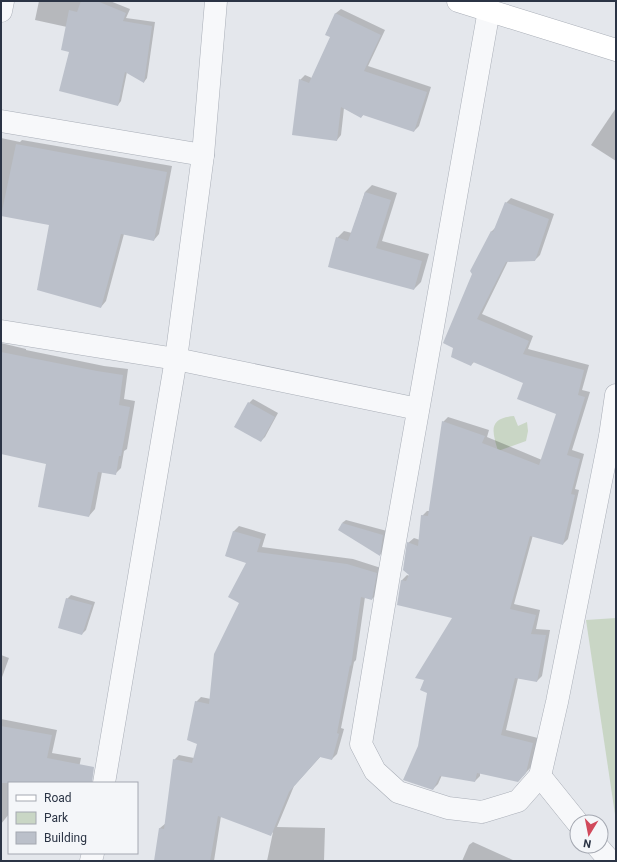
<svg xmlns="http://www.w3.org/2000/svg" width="617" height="862" font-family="Roboto,sans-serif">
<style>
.green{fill:#c9d6c5}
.shadow{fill:#0003}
.building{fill:#bbc0ca}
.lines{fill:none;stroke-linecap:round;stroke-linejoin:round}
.street-casing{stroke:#a9aeb7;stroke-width:23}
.secondary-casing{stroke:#a9aeb7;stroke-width:23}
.street{stroke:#f7f8fa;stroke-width:22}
.secondary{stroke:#fff;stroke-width:22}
</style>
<rect width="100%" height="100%" fill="#e4e7ec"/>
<g class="green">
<path d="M514,416L518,426L527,422L528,431L526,441L498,451C492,431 488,418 514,416Z"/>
<path d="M616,618V821L586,620Z"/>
</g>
<g class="shadow">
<path d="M39,1H110L130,9L126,18L155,22L147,78L144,82L127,72L121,101L118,105L70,51L67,27L35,20Z"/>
<path d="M341,9L385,30L368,66L431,87L419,126L414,131L364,114L361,117L344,108L341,135L337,140L300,80L305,75L312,78L331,37L326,34L336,13Z"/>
<path d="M616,108V161L591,145Z"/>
<path d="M1,138L20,142L22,140L172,166L159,234L154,240L124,234L106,301L101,307L50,224L1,215Z"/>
<path d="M372,185L397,193L382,241L429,254L421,282L414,289L337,238L344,231L352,233L365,192Z"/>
<path d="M511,198L554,214L540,255L535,260L508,261L482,314L533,336L528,349L589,365L582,390L590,392L572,450L584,454L575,489L579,490L568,539L563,544L533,535L514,604L540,610L536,629L550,630L542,676L537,681L518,678L506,730L538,738L531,767L523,776L480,773V776L475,781L442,775L438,784L433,789L419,746L454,617L398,604L402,580L407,575L410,576L408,543L414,538L420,540L422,516L427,511H430L443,422L448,417L489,430L487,437L542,460L557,414L525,383L475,361L471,365L473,274L471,271L492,231L497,226L506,203Z"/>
<path d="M1,343L26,349V350L104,366L128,369L124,399L135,401L127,449L124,451L121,468L115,474L102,472L95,509L89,516L47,463L1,453Z"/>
<path d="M253,399L278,413L265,437L261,441L249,403Z"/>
<path d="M346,520L387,531L383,551L380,555L342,523Z"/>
<path d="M239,526L266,534L262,547L353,559L381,568L377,594L372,599L365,597L356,660L354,662L341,728L344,729L337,754L332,759L321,756L294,786L277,827L325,828L324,861H267L273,832L270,835L221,816L214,861H155L160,828L166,823L174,760L179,755L194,758L198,744L196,702L201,697L211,699L241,602L247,562L226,556L234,531Z"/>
<path d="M71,595L95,602L86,630L82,634L67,599Z"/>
<path d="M1,655L9,658L1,680Z"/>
<path d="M1,719L57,730L52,753L81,758L76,783H9V814L1,824Z"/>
<path d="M473,842L515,861H462L469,845Z"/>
</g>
<g class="building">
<path d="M81,1H97L126,13L123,21L152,26L144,83L125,72L118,106L59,91L69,52L61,50L69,10L77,12Z"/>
<path d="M335,13L381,35L364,71L427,92L414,132L363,115L361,118L341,107L337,141L292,135L299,79L309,83L330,37L325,35Z"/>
<path d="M16,144L167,172L154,241L121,234L101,308L37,290L49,225L1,216Z"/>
<path d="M365,192L391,200L376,248L422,261L414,290L328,267L336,237L348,241Z"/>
<path d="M505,202L549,219L535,261L506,262L477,319L529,341L523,354L584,370L578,395L585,397L567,455L580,459L571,494L575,495L563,545L530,536L510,609L536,615L531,634L546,635L537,682L515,678L501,735L533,743L526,773L518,782L477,773L475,782L440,776L433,790L403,780L418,746L427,693L420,690L424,680L415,678L452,618L397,605L401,580L406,581L409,575L403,570L407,542L418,546L421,515L428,516L442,421L485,436L482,443L539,465L556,414L517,399L523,383L473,362L471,366L451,357L453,348L443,343L472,274L470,271L491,231L493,232Z"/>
<path d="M1,352L97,371L123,375L119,405L130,407L121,456H119L116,475L98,472L89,517L38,507L46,464L1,454Z"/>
<path d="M248,402L275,417L261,442L234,427Z"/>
<path d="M342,523L383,535L380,556L338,530Z"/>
<path d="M233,531L261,539L257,552L347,564L377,573L372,600L361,597L351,666L350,665L337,733L339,734L332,760L320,757L289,792L271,836L218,816L210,861H154L159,828L164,829L173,759L192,763L197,744L187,740L195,701L209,704L214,654L239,603L228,597L246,563L225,556Z"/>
<path d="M66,598L92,605L82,635L58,628Z"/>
<path d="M1,726L52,735L47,758L94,767L92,783H1Z"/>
</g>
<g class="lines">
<g class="street-casing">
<g id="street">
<path d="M489,10L389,575L361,744L375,771L398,792L448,808L482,812L518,801L540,776L557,702L610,436L616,395"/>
<path d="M1,11L3,1"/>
<path d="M1,121L203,155"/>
<path d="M1,331L176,359L418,409"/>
<path d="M540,776L577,822"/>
<path d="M104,783L176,359L203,155L216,1"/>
<path d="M597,846L610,861"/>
<path d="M91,861L93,853"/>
</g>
</g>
<g class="secondary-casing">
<path id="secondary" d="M458,1L616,50"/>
</g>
<use href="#street" class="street"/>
<use href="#secondary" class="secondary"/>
</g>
<rect width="617" height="862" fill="none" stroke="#2b3445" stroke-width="4"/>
<rect x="8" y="782" width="130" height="72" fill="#f4f6f9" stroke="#a4a8b1"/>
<rect x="16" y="795" width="20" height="6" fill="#ffffff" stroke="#a4a8b1"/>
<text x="44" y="802" font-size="12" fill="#2b3445">Road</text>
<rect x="16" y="812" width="20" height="12" fill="#c9d6c5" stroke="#a4a8b1"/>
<text x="44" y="822" font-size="12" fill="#2b3445">Park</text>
<rect x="16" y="832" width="20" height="12" fill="#bbc0ca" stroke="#a4a8b1"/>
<text x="44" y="842" font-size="12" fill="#2b3445">Building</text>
<g transform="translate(589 834) rotate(190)"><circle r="19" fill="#f4f6f9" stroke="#a4a8b1"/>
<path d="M0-3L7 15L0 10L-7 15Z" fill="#d1495b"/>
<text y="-6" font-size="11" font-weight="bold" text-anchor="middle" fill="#2b3445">N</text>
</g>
</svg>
